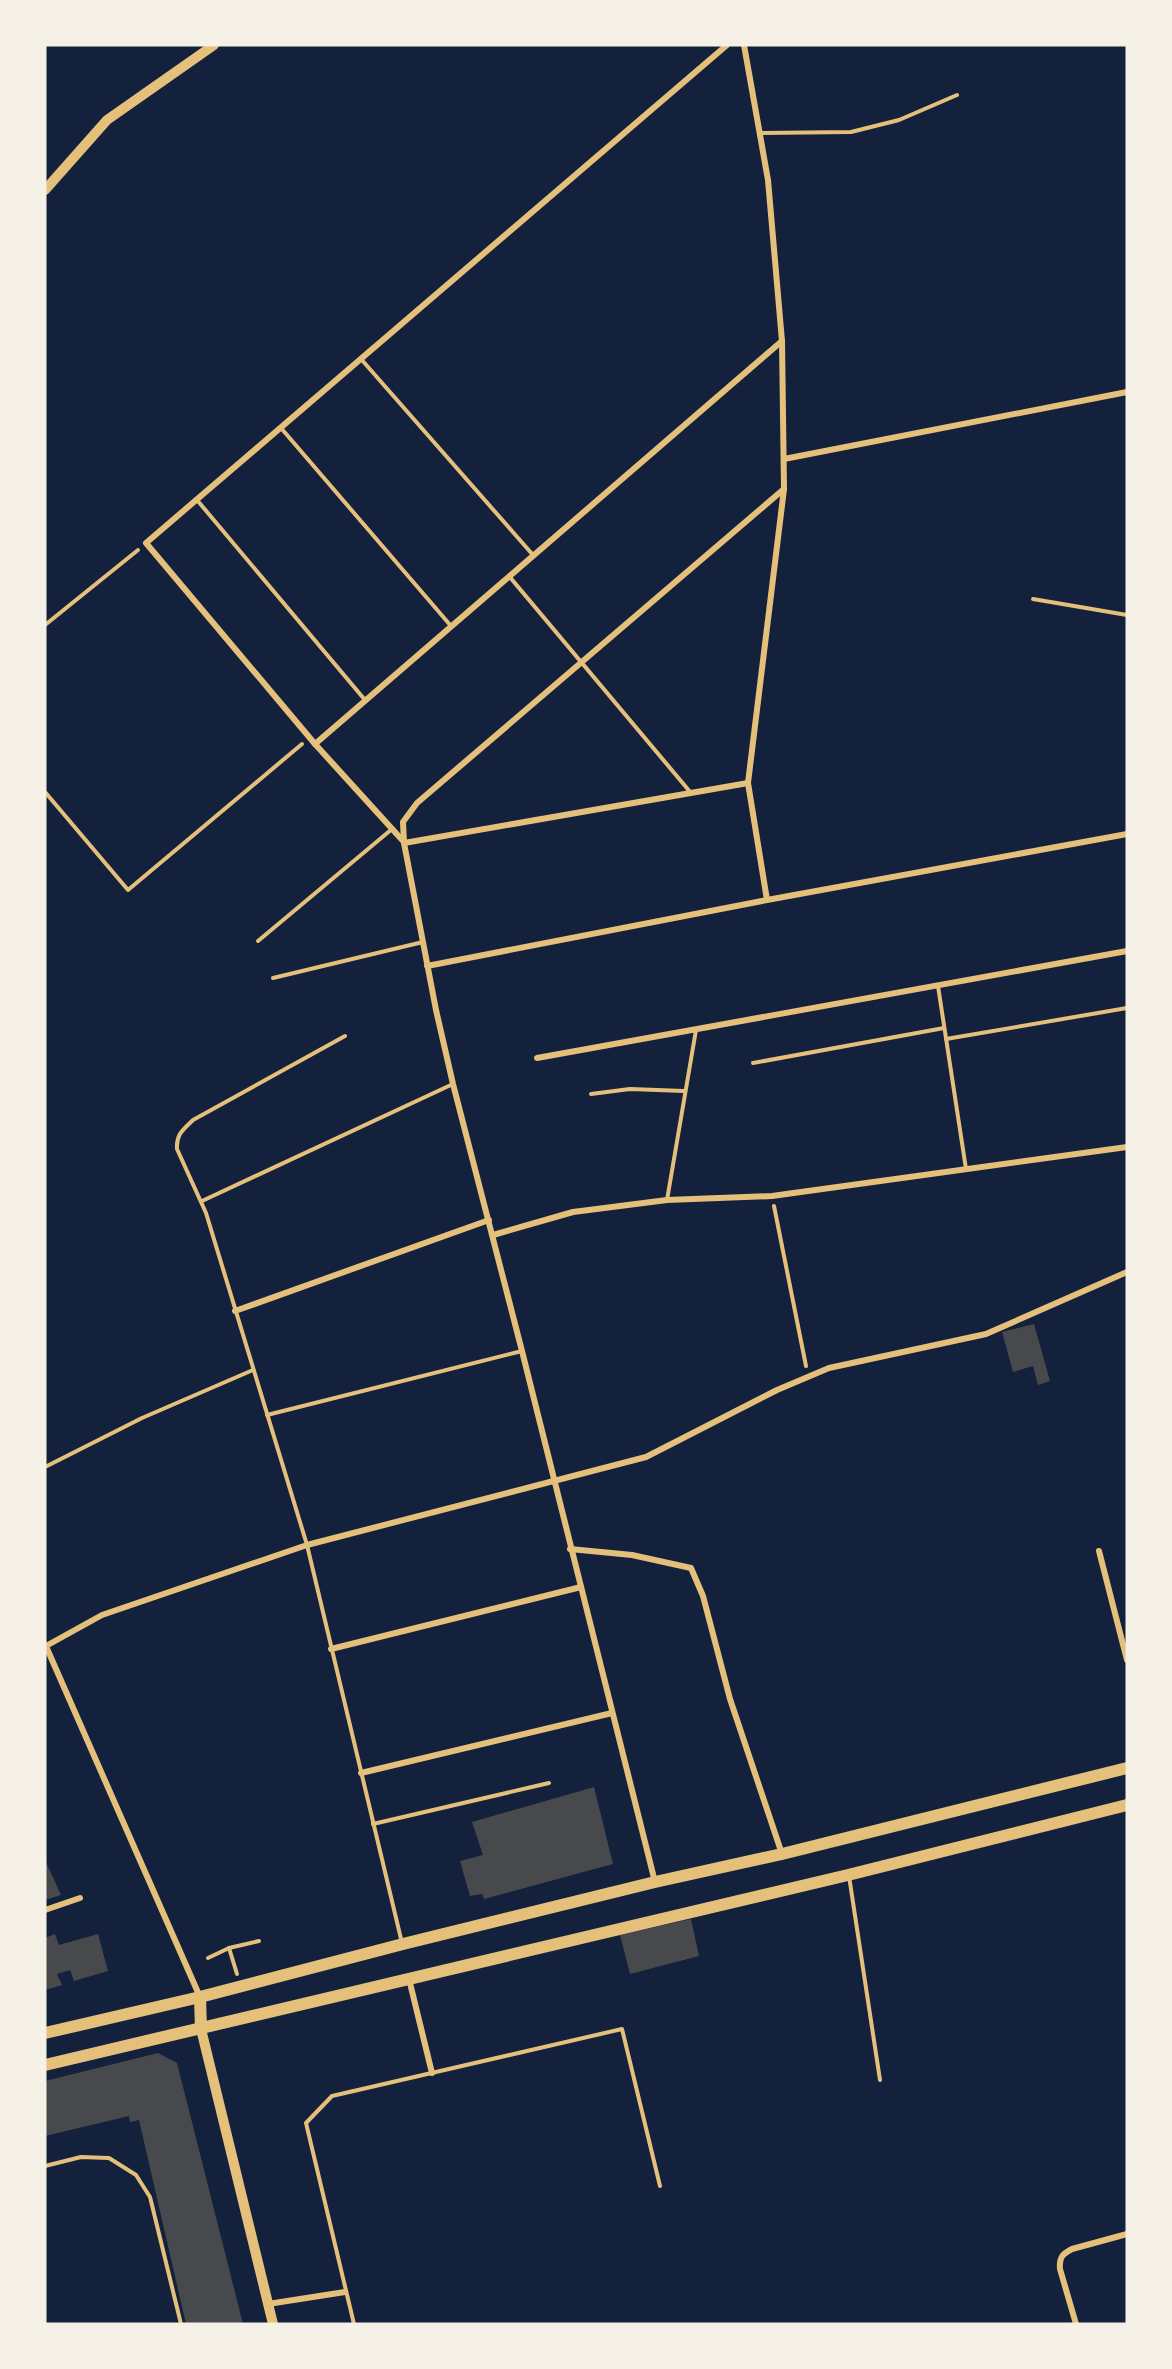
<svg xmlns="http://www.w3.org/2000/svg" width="1172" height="2369" font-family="Mulish,sans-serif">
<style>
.building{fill:#48494c}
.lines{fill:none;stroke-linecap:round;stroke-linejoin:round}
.path{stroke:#e5c07b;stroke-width:4}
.service{stroke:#e5c07b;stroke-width:4}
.minor{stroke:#e5c07b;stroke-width:6}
.tertiary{stroke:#e5c07b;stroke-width:10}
.primary{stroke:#e5c07b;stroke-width:12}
</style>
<rect width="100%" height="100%" fill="#14213d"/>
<g class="building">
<path d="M1034,1324L1050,1381L1038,1385L1033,1366L1013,1372L1002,1332Z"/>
<path d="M594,1787L613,1864L484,1899L482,1894L470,1896L460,1861L483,1855L472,1822Z"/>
<path d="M45,1860L61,1895L45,1900Z"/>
<path d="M691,1919L699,1956L630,1974L620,1935Z"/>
<path d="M55,1934L59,1945L98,1934L108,1971L74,1981L70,1970L57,1974L62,1985L45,1990V1938Z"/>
<path d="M158,2053L177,2063L243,2324H186L139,2120L130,2122L129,2116L45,2136V2081Z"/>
</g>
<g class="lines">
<g class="path">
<path d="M45,625L138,550"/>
<path d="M45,792L128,890L302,744"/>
<path d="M774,1206L806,1366"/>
<path d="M229,1948L237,1974"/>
<path d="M208,1958L229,1948L259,1941"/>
</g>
<g class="service">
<path d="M760,133L851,132L899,120L957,95"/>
<path d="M361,359L533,555"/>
<path d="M281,428L451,626"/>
<path d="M197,500L365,700"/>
<path d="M509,576L691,793"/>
<path d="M1033,599L1127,615"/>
<path d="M258,941L392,829"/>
<path d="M273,978L423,942"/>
<path d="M938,986L966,1169"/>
<path d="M345,1036L193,1120C183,1130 176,1134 177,1149L206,1213L307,1545L402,1943"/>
<path d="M946,1039L1127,1008"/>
<path d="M753,1063L944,1028"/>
<path d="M591,1094L630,1089L684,1091"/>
<path d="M667,1200L696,1030"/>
<path d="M202,1201L453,1084"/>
<path d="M267,1415L522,1351"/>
<path d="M45,1467L142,1418L253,1370"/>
<path d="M373,1824L549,1783"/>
<path d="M849,1876L880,2080"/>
<path d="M45,2166L81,2157L109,2158L136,2175L150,2197L181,2324"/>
<path d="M354,2324L306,2123L332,2096L622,2029L660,2186"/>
</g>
<g class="minor">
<path d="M744,45L768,180L782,341L784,489L748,783L767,900"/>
<path d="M784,459L1127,392"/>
<path d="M315,744L782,341"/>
<path d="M404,842L315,744L146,543L727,45"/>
<path d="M404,843L748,783"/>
<path d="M427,966L767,900L1127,834"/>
<path d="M537,1058L1127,951"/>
<path d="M493,1235L573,1212L667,1200L772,1196L1127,1147"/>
<path d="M235,1311L489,1220"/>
<path d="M570,1549L632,1555L691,1568L703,1596L730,1699L782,1854"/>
<path d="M1099,1551L1127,1660"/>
<path d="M45,1644L200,1997"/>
<path d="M46,1646L102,1615L307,1545L646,1457L777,1390L829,1368L986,1334L1127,1272"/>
<path d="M331,1649L581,1587"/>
<path d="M361,1773L612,1713"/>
<path d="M655,1882L522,1351L453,1084L436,1010L404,843L403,822L417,803L784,489"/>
<path d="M45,1910L80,1898"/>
<path d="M409,1979L432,2073"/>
<path d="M268,2304L345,2292"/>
<path d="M1076,2324L1060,2269C1059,2258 1062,2254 1072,2249L1127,2234"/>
</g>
<g class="tertiary">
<path d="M45,190L107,120L214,45"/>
<path d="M201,2029L273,2324"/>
</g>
<g class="primary">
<path d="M200,1997L201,2029"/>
<path d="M45,2033L200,1997L403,1944L655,1882L782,1854L1127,1768"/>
<path d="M45,2065L848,1875L1127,1805"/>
</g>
</g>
<rect width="1172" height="2369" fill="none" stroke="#f6f1e7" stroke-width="93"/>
</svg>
